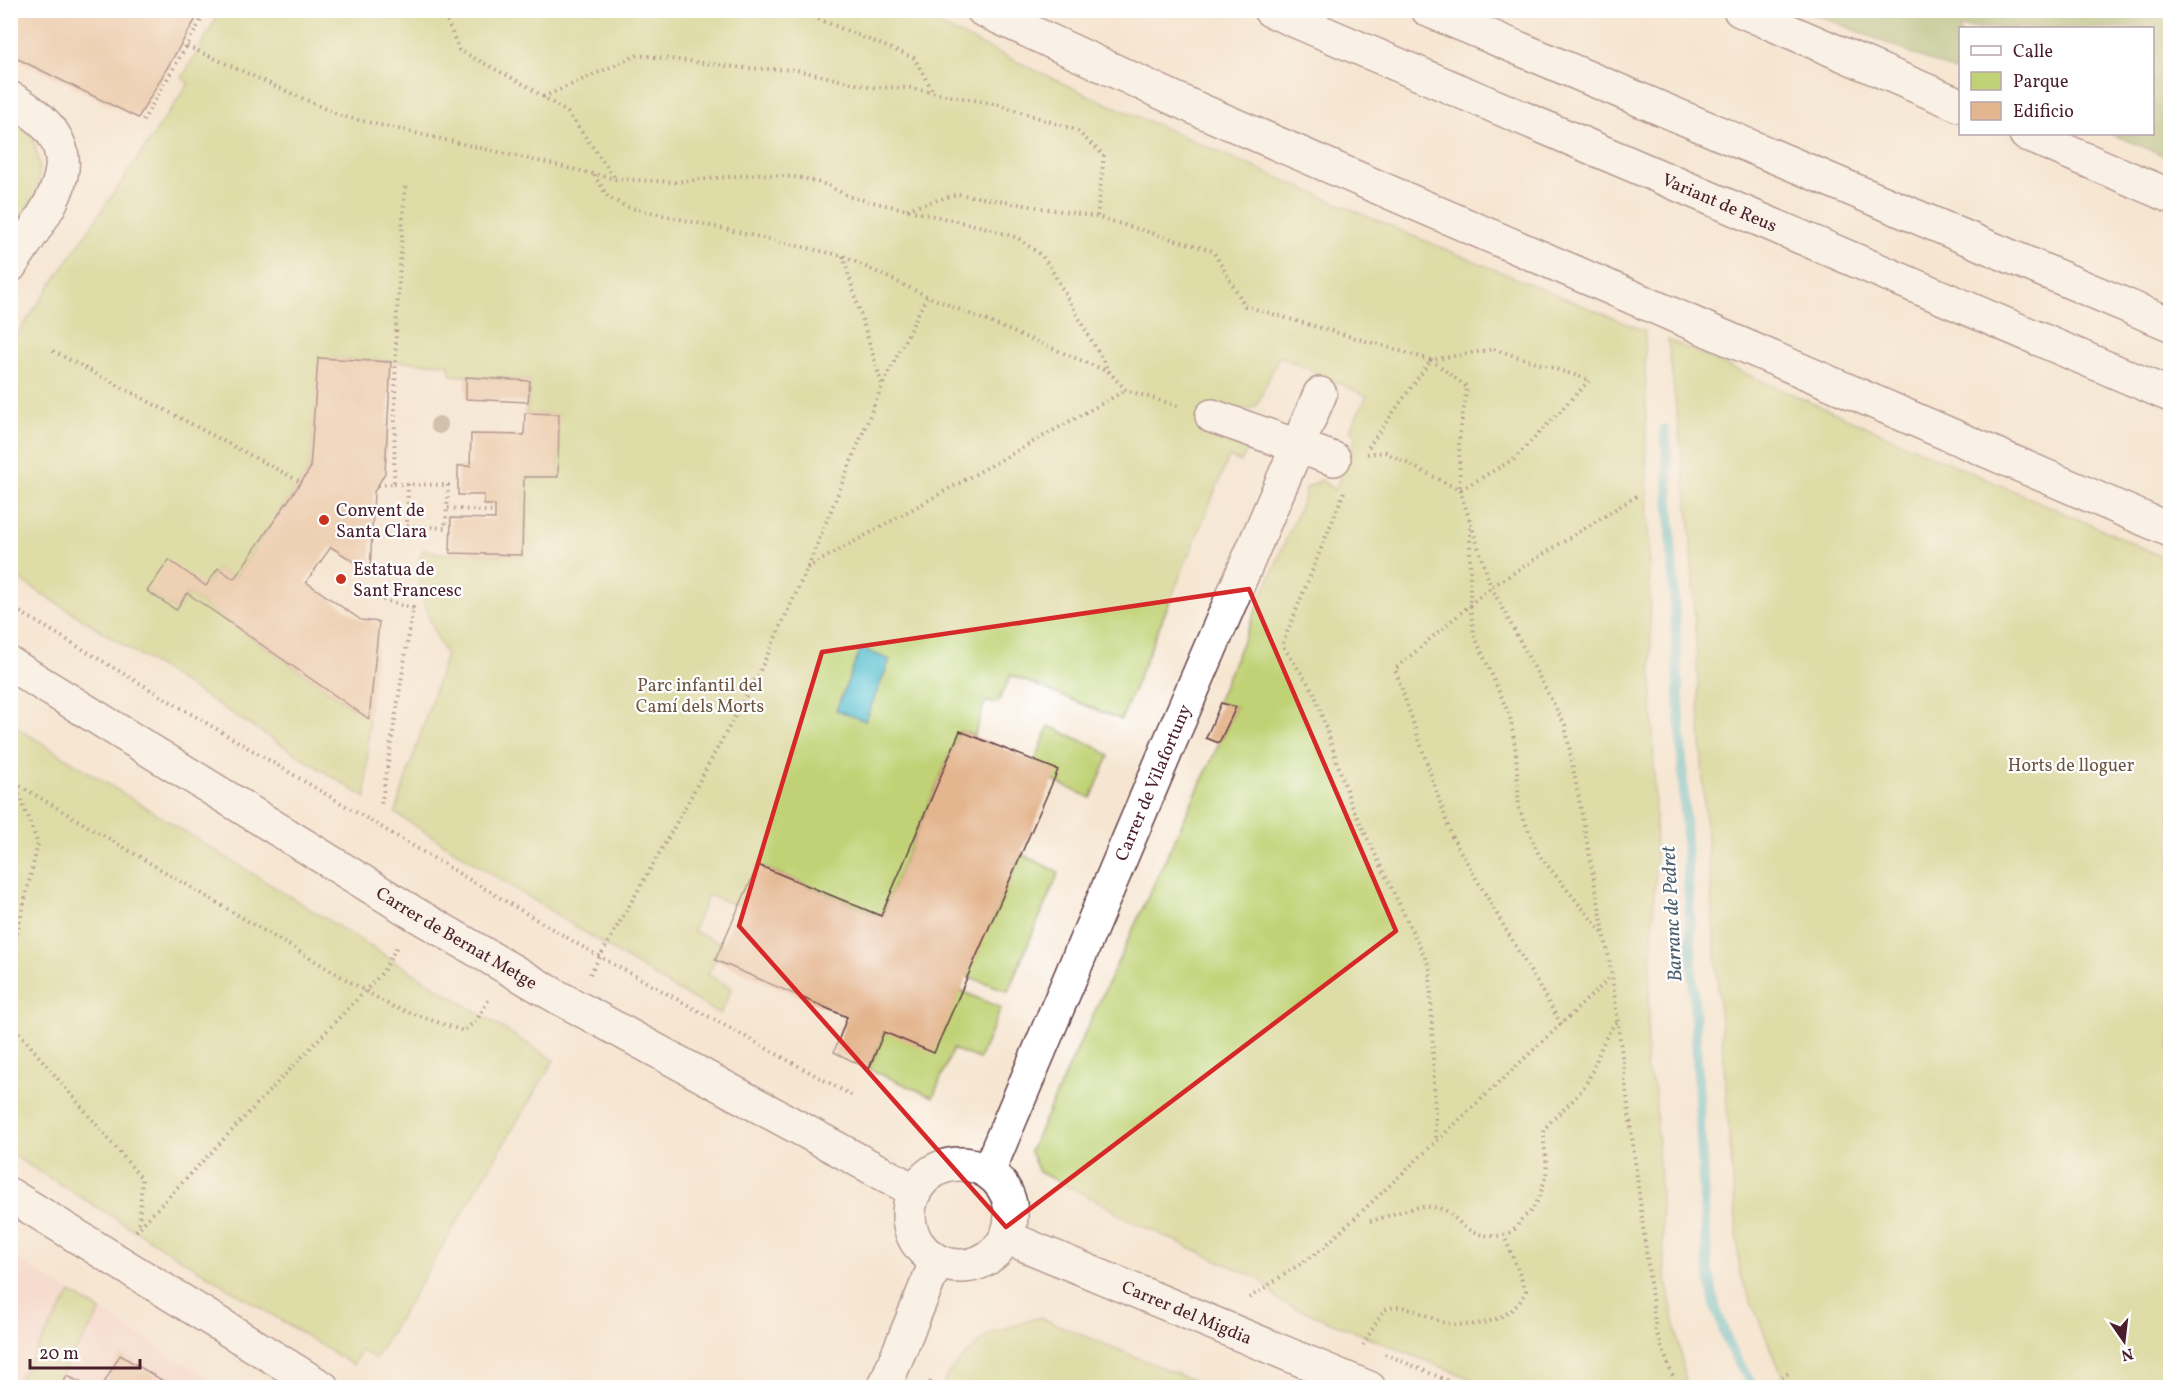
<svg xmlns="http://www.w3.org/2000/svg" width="2181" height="1398" font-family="Vollkorn,serif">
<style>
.built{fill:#f7d0cc}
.green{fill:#c0d275;stroke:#857850;stroke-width:1.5}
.forest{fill:#98b466;stroke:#716a48;stroke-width:1.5}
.water{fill:#4fbbcb;stroke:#4c6d7b;stroke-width:1.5}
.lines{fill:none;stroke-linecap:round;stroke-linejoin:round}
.stream{stroke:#4fbbcb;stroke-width:10}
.building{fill:#e4b68f}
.street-casing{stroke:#643d44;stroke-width:36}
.secondary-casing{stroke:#643d44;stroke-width:36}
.highway-casing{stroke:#643d44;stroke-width:36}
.path{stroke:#643d44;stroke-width:4;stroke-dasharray:1.5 4.5;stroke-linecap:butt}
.street{stroke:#fff;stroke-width:33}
.secondary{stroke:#fff;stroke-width:33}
.highway{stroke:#fff;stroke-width:33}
.tree{fill:#ab9682}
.marked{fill:none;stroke:#d62828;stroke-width:4.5;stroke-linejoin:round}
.poi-dot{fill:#c8321e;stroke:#fff;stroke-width:2}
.labels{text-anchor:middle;stroke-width:4.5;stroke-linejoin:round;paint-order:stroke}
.street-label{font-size:18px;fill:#4a1f2b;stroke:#fff}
.poi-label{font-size:18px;fill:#4a1f2b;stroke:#fff;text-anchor:start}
.park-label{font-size:18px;fill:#6d5541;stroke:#fff}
.water-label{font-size:20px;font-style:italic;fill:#4c5d6b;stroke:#fff}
</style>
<rect width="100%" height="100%" fill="#fff"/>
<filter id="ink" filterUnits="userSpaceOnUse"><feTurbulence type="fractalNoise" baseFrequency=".0167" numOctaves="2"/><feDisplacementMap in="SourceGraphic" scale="12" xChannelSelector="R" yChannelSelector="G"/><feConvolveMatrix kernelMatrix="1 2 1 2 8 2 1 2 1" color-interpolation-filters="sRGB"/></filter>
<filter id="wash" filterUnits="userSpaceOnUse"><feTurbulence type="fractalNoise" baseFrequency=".008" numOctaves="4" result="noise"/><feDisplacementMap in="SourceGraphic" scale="24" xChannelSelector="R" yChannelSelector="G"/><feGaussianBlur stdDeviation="1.35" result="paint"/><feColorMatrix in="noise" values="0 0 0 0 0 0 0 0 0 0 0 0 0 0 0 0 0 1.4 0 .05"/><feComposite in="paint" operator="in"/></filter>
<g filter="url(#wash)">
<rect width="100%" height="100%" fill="#f6e6d1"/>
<path class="built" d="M10,1255L223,1387H14L19,1378L13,1387H11Z"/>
<g class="green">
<path d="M221,10L910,11L1092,97L1413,236L1645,331L1646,437L1656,856L1646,1068L1655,1089L1665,1274L1687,1387H1491L1279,1301L1261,1280L1123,1217L1102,1203L1039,1172L1030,1151L1236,707L1217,702L1305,495V489L1321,480L1335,490L1356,436L1352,433L1350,429L1367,396L1279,356L1258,403L1254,408L1239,411L1237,441L1248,448L1241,462L1229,457L1121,720L1011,675L998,703L985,702L974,736L960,731L881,916L758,865L739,906L708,895L693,931L722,944L708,975L732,988L720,1014L670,986L395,813L446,655C434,634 407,571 424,549L437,553L522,555L524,477H558V414L525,413L528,402L530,381L451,375L448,364L319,358L310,469L234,579L218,568L206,586L148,591L176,610L187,593L369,719L366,798L11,574L10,345L189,83L182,78Z"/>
<path d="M11,116L33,137L40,167L37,193L11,234Z"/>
<path d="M1668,340L2126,540L2170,561V1387H1787L1740,1275L1704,802L1690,525Z"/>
<path d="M11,724L554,1060L375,1359L361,1350L353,1365L11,1154Z"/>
<path d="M1049,726L1098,748L1109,756L1091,798L1053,781L1035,761Z"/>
<path d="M1021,854L1059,872L1008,991L967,976Z"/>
<path d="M961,991L1001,1008L979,1059L953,1049L933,1097L869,1069L884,1032Z"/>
<path d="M71,1293L101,1311L53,1387H14Z"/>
<path d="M1039,1317L1209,1387H942L948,1373L987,1335Z"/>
</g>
<path class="forest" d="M1807,11H2170V158L2111,134H2152V28H1960V73Z"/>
<path class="water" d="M861,648L890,660L865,721L836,710Z"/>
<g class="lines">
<path class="stream" d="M1664,429L1667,456L1707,1262L1715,1306L1730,1348L1754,1388"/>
</g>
<g id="blocks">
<g class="building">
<path d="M10,10H201L138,118L10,55Z"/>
<path d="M318,358L391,362L385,473L374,492L370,572L331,547L306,582L361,620L379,622L369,719L187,593L176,610L147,591L169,560L206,586L218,568L234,579L310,469Z"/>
<path d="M466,377L530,381L528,402L466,399Z"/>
<path d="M525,413L559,414L558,477H524L522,555L450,553L451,518L495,519V505H484V495H458V466H470L471,434L524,435Z"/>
<path d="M1221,703L1236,707L1219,743L1206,738Z"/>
<path d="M960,731L1058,770L934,1053L884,1032L869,1069L834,1052L847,1017L715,960L758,865L881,916Z"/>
<path d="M120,1355L175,1388H101Z"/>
<path d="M67,1376L93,1388H60Z"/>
</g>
</g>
</g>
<g filter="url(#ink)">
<use href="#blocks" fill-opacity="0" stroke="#643d44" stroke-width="1.5"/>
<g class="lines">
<g class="street-casing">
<g id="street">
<path d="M10,98C103,150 52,201 10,266"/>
<path d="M1212,416L1334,459"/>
<path id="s1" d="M10,664L415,914L556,996L915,1191"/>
<circle cx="960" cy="1215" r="51"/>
<path id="s2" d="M988,1172L1175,730L1320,394"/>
<path d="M10,1195L323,1388"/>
<path id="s3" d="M1006,1237L1369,1388"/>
<path d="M884,1388L937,1260"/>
</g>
</g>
<g class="secondary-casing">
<g id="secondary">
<path d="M983,10L1195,108L2170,530"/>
<path d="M1740,10L1960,105"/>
<path d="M2026,134L2170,196"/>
</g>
</g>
<g class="highway-casing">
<g id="highway">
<path id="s4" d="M1270,10L2170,395"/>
<path d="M1428,10L2170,324"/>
</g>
</g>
<g class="path">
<path d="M443,10L459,50L527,86L568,113L616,179"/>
<path d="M796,10L914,58L934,93"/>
<path d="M187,46L341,116L616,179L675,182L759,174L804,178L827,185L850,197L983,227L1018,238L1042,256L1050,267L1110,373L1126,390L1181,407"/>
<path d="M543,97L638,55L744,68L797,70L869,87L910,88L999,105L1076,130L1104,155L1097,217"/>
<path d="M143,121L207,10"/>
<path d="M594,175L608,197L627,207L843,256L927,296L1109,372"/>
<path d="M907,209L958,194L1097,217L1213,251L1245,306L1431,360L1367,449"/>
<path d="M843,256L882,385"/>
<path d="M1494,349L1590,380L1514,459L1460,490L1459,440L1467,387L1431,360Z"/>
<path d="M53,351L301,482"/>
<path d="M1367,454L1385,452L1460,490L1491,587L1565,725L1612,975L1656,1331L1677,1388"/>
<path d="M394,484L448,485L447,508L495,512"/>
<path d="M408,484L407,526L445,528L447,508"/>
<path d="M378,485L394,484L396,329L405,186"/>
<path d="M1344,492L1282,645L1314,692L1351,804L1430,968L1436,1141"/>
<path d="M1470,528V604L1474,635L1510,716L1516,752L1519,808L1539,855L1604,935"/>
<path d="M807,568L1126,390"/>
<path d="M371,597L413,608L381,806"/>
<path d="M10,606L586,949L853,1096"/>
<path d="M10,780L391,1006L463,1031L477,1020L490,997"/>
<path d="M10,963L38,844L15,783"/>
<path d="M590,974L668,838L759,673L807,569L882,386L927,296"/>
<path d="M10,998L17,1030L142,1179L139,1225"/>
<path d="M1561,1024L1452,837L1395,669L1491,587L1638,495"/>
<path d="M1370,1221C1394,1216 1417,1201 1442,1209C1452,1212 1460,1226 1471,1231C1482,1237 1505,1239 1515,1229C1519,1226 1517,1225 1520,1221C1522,1218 1527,1215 1530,1212C1538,1204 1542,1189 1545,1179C1550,1162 1541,1145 1545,1128C1556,1115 1570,1105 1581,1091C1597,1070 1599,1039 1618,1021"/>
<path d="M136,1231L382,973L398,945"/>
<path d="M1249,1298L1321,1250L1612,976"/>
<path d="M1363,1345C1367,1339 1381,1312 1385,1310C1404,1300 1425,1317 1442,1322C1472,1330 1515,1321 1526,1290L1504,1236"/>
<path d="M1385,1354L1465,1388"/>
<path d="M928,1388L932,1379"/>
<path d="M1767,1388L1790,1372"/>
</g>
<use href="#street" class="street"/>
<use href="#secondary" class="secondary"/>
<use href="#highway" class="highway"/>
</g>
<circle class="tree" cx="439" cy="425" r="9"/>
</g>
<path d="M0 0H2181V1398H0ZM1249,589L1396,931L1006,1227L739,926L822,652Z" fill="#f6e6d1" fill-opacity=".55" fill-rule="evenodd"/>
<path class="marked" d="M1249,589L1396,931L1006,1227L739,926L822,652Z"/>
<g class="poi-dot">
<circle cx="324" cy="520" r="6"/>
<circle cx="341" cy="579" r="6"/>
</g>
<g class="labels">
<g class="street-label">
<text dy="6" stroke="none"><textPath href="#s4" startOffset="489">Variant de Reus</textPath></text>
<text dy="6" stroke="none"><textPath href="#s2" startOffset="423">Carrer de Vilafortuny</textPath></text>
<text dy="6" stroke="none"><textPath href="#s1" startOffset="524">Carrer de Bernat Metge</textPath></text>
<text dy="6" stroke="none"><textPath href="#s3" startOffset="196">Carrer del Migdia</textPath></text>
</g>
<g class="poi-label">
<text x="336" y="516">Convent de<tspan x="336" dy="21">Santa Clara</tspan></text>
<text x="353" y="575">Estatua de<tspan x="353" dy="21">Sant Francesc</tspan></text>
</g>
<g class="park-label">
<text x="700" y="691">Parc infantil del<tspan x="700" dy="21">Camí dels Morts</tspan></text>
<text x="2071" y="771">Horts de lloguer</text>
</g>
<g class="water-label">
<text transform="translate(1671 914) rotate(-93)" y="7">Barranc de Pedret</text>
</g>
</g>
<rect width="2181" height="1398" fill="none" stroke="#fff" stroke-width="36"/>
<rect x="1959" y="27" width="195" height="108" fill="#ffffff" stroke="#b7a5aa" stroke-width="1.5"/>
<rect x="1971" y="46" width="30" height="9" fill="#ffffff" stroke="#b7a5aa" stroke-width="1.5"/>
<text x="2013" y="57" font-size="18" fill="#4a1f2b">Calle</text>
<rect x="1971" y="72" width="30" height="18" fill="#c0d275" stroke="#b7a5aa" stroke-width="1.5"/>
<text x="2013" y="87" font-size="18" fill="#4a1f2b">Parque</text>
<rect x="1971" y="102" width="30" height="18" fill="#e4b68f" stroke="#b7a5aa" stroke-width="1.5"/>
<text x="2013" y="117" font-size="18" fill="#4a1f2b">Edificio</text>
<g transform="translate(2124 1341) rotate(166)" stroke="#ffffff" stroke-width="4.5" paint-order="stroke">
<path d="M0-4.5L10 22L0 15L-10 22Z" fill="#4a1f2b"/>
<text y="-9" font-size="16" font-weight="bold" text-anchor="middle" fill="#4a1f2b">N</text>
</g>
<path d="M30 1359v9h110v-9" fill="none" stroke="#4a1f2b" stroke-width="3"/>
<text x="39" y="1359" font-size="18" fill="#4a1f2b" stroke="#ffffff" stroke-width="4.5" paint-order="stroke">20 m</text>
</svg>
